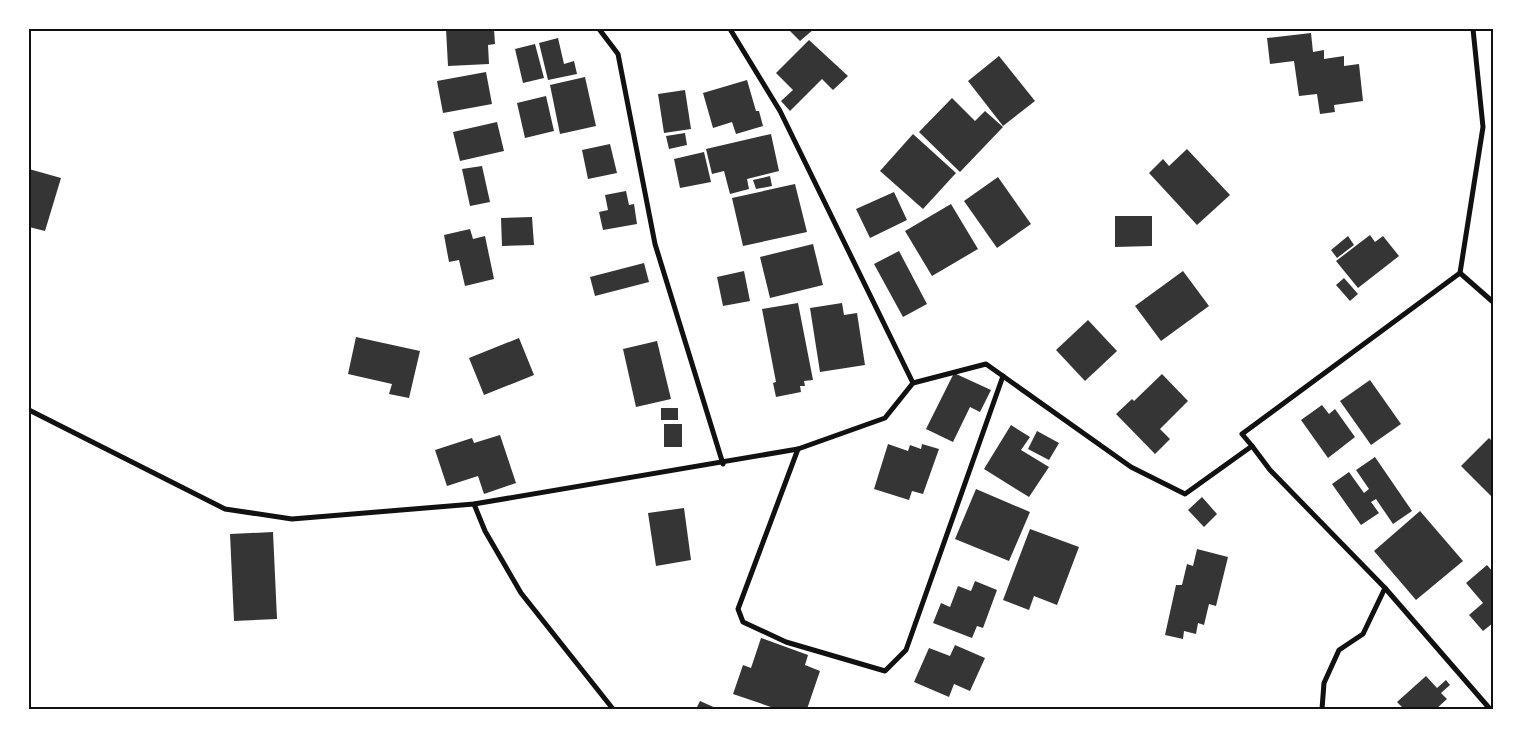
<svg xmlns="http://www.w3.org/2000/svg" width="1522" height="738" font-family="'Titillium Web',sans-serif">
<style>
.building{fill:#353535}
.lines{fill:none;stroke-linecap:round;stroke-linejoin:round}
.minor{stroke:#111;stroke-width:5}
.neatline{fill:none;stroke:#111;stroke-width:2}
</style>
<rect width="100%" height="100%" fill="#fff"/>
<g class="building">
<path d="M446,29H494L495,44L488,45L489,64L448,66Z"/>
<path d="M788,29H814L800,41Z"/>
<path d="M1311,33L1313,52L1324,50V59L1344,56V66L1359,64L1363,101L1334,105L1335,112L1320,114L1317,94L1299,96L1294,61L1270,64L1267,38Z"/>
<path d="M558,38L564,64L574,61L577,74L548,80L539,43Z"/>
<path d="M809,40L848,76L833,90L822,79L790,111L781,101L793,90L776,73Z"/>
<path d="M535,44L544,78L523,83L515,49Z"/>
<path d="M999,56L1035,101L1003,126L968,81Z"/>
<path d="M486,72L492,104L443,113L437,81Z"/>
<path d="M585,77L596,126L560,134L550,85Z"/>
<path d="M747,80L756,111H759L763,126L736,134L732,122L713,128L703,93Z"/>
<path d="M685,90L691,129L664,133L658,94Z"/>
<path d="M546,96L554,131L525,138L517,103Z"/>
<path d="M952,98L975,121L985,111L1003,127L960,172L919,132Z"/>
<path d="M497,122L504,151L460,161L453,132Z"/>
<path d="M685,133L687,145L669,149L666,136Z"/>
<path d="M771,134L779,171L747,179L749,189L730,194L724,171L712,174L706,149Z"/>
<path d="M913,134L956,173L923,209L880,171Z"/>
<path d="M610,144L617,173L588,179L582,150Z"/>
<path d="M1187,149L1230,195L1197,225L1149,173L1163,159L1169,166Z"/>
<path d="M704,152L711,182L680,188L674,159Z"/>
<path d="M482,166L490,202L470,206L462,169Z"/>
<path d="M29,169L61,178L45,231L29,227Z"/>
<path d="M770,176L772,186L756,189L753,180Z"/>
<path d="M998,177L1031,224L997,248L964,201Z"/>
<path d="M795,184L807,232L743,246L732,198Z"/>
<path d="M626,191L629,205L634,204L637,224L603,230L599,212L608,210L605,195Z"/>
<path d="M894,192L907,220L870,238L856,209Z"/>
<path d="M951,204L978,249L932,276L905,231Z"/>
<path d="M1115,216H1152V246L1115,247Z"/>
<path d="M532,217L534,245L502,246L501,218Z"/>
<path d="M470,229L473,239L485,236L494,279L465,286L459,260L449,262L444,235Z"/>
<path d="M1370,235L1375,242L1383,236L1399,256L1358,288L1336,261Z"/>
<path d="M1348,236L1354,245L1337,258L1331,250Z"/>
<path d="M813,244L823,285L770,298L760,257Z"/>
<path d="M899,251L927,304L903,317L874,264Z"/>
<path d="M644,263L649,282L595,296L590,277Z"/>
<path d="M744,271L750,301L723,306L717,277Z"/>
<path d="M1183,271L1209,306L1161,341L1135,306Z"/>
<path d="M1344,278L1358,294L1350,301L1336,285Z"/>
<path d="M798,303L813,380L804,381L805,386H800L801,392L776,397L773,383L776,382L762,309Z"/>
<path d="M842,303L844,315L857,313L865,365L820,372L810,308Z"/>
<path d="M1088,320L1117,351L1085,381L1056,350Z"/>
<path d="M356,337L420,351L409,398L389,394L392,384L348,374Z"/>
<path d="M519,338L534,375L484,395L469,358Z"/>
<path d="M657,341L671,399L636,407L623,349Z"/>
<path d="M954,373L991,390L980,412L970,407L953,442L926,429Z"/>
<path d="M1162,374L1188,401L1160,429L1170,439L1155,454L1116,414L1132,399L1134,401Z"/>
<path d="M1370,380L1401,424L1371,445L1340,401Z"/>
<path d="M1322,405L1329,414L1335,409L1355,437L1328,458L1301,420Z"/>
<rect x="661" y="408" width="17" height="12"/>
<rect x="664" y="424" width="18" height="23"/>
<path d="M1011,425L1030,437L1021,450L1049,467L1029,497L984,469Z"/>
<path d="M1037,431L1059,443L1049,460L1028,449Z"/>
<path d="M500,435L516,483L484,494L478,476L447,486L435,450L472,438L474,443Z"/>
<path d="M1489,438L1493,442V498L1461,466Z"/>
<path d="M888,444L908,451L910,445L921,449L922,444L939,449L923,494L912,491L909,500L874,489Z"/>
<path d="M1375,457L1412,511L1393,524L1376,499L1371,502L1379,513L1361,525L1332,484L1349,472L1364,493L1369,489L1356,470Z"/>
<path d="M976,489L1030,512L1009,561L955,539Z"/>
<path d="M1202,497L1217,514L1204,527L1188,510Z"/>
<path d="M684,508L691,560L656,566L648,513Z"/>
<path d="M1420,511L1463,561L1416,600L1374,551Z"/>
<path d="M1030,529L1079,547L1057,605L1034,596L1029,610L1003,600Z"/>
<path d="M273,532L277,619L234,621L230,534Z"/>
<path d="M1197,549L1228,557L1216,606L1209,604L1204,625L1198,623L1196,634L1184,631L1183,639L1165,635L1176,585H1182L1187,564L1193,566Z"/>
<path d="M1487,565L1493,572V623L1483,631L1469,615L1483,603L1466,583Z"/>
<path d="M975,581L997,590L983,628L977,626L972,638L933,623L941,603L950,607L958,586L971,591Z"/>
<path d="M761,638L808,655L805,665L820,671L807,709H777L733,694L743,665L751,668Z"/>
<path d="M955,645L985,658L970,691L954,684L949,697L914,682L929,648L950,656Z"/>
<path d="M1426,676L1437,688L1446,680L1450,685L1441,693L1447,699L1436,709H1404L1397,702Z"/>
<path d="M700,701L718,709H696Z"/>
</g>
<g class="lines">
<g class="minor">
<path d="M599,29L618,54L655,244L723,464"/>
<path d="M730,29L780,111L913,383"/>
<path d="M1460,273L1483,127L1473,29"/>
<path d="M29,410L225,509L292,519L474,504L798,449L885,418L913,383L986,364L1131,467L1185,494L1252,446L1242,434L1460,273L1493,302"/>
<path d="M1252,446L1270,470L1385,588L1490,709"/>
<path d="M798,449L738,609L743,622L786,642L885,671L906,650L1003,376"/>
<path d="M474,504L485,531L521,593L613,709"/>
<path d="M1322,709L1324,683L1339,650L1363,634L1385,588"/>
</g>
</g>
<rect width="1522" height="738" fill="none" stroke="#ffffff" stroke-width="60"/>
<rect x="30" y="30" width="1462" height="678" class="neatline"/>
</svg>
